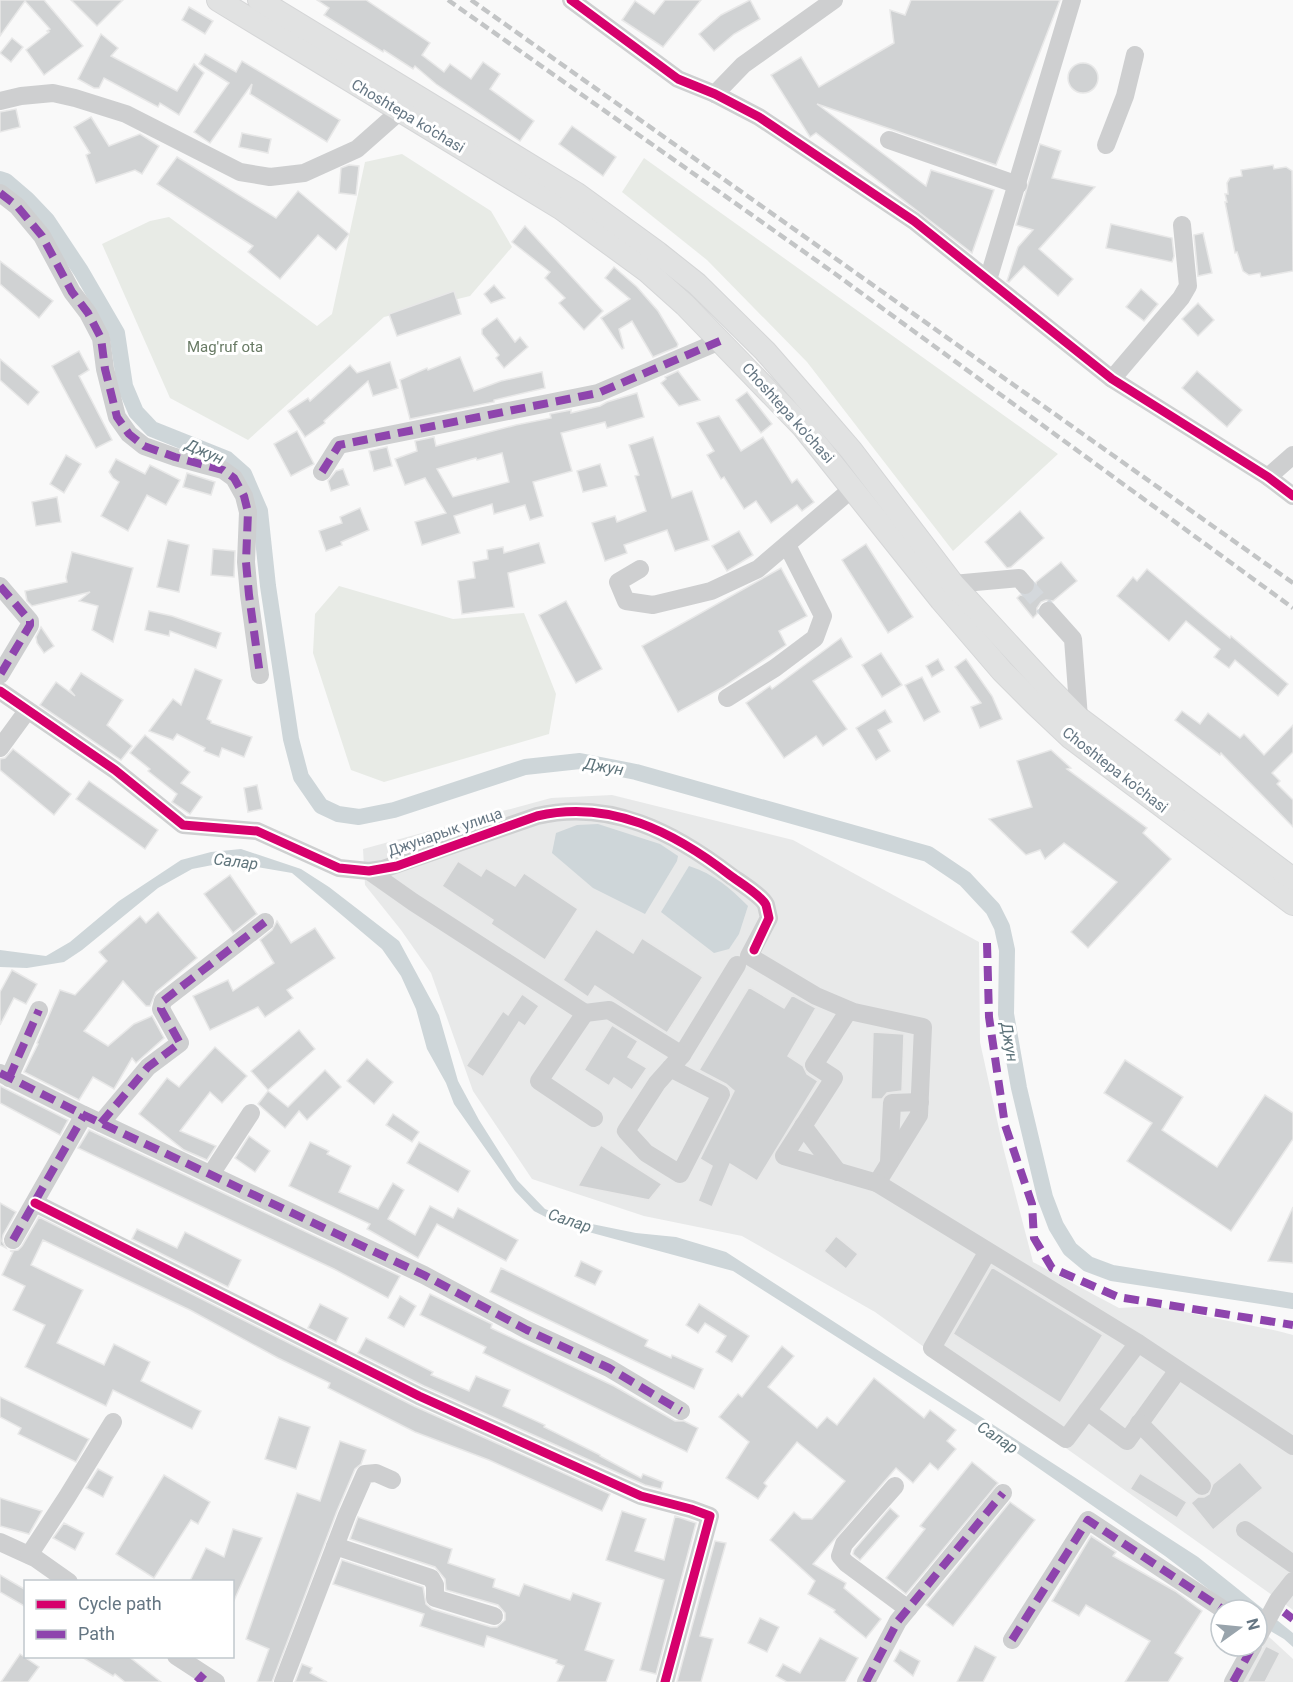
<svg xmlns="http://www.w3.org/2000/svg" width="1293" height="1682" font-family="Roboto,sans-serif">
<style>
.built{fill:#e8e9e9}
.green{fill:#e8ebe6}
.water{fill:#ced6d9}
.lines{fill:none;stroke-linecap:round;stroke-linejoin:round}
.canal{stroke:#ced6d9;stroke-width:16}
.building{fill:#d0d2d3;stroke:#e8e8e8;stroke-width:1.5;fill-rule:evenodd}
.minor-tunnel{stroke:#d4d8dc;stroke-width:18;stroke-dasharray:18 9;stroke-linecap:butt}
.major-casing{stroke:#d5d6d7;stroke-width:24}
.minor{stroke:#cecfd0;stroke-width:18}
.major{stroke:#e1e2e2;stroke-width:22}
.rail{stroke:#c3c5c6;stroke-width:4.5;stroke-dasharray:9 4.5;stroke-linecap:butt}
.quiet{stroke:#8e44ad;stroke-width:8;stroke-dasharray:15 8;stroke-linecap:butt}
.cycleway-casing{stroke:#fff;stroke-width:13}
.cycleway{stroke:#d6006c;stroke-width:9}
.labels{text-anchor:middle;stroke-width:6;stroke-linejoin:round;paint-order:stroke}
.street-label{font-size:15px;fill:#657683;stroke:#fff}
.park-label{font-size:15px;fill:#687a64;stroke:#fff}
.water-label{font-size:16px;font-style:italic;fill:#60757c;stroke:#fff}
</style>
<rect width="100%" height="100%" fill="#f9f9f9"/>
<g class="built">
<path d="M612,795L793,840L979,942L980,1042L1003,1147L1033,1262L1119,1308L1155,1306L1278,1331L1293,1335V1610L875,1312L742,1236L644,1216L532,1179L473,1091L431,973L401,930L365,885L363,849L551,798Z"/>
<path d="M1268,1636L1293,1659V1682H1240Z"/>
</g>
<g class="green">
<path d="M402,154L491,211L512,247L470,296L384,317L248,440L170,398L102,244L150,221L169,217L317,326L332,314L365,162Z"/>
<path d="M644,158L1058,454L953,551L807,362L707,260L622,192Z"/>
<path d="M339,586L453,619L524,613L556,694L549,734L384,782L351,770L313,653L315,614Z"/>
</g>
<g class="water">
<path d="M598,824L660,844L678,856L677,861L645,914L593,888L552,853L556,833L577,825Z"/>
<path d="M241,849L301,869L329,887L399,941L439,1015L458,1081L479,1120L517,1180L545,1209L577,1221L636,1233L676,1237L726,1252L1198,1557L1293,1633V1647L1284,1639L1257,1623V1610H1236L1165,1556L985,1431L733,1271L559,1224L534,1211L515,1191L454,1104L446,1083L427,1049L416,1009L401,976L382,949L292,873L228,862L192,869L158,888L82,950L64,962L27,968L0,967V950L46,956L70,942L119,901L181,860L211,852Z"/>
<path d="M689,866C714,874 730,888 748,906L739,934L729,949L714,953L661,912Z"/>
</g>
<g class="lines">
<path class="canal" d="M0,179L6,181L27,199L47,220L81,271L117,333L125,386L136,412L152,429L227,459L244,474L260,511L268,586L291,739L301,777L321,806L338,814L359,817L394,810L525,767L580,761L636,772L928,854L965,879L993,909L1002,927L1007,950L1006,1014L1019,1088L1045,1197L1056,1226L1070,1249L1088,1264L1112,1273L1293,1301"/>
</g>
<g class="building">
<path d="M0,0H44L83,46L44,75L26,50L49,32L47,31L50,29L25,1L0,36Z"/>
<path d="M71,0H123L97,26Z"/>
<path d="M317,0H366L430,43L422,55L444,72L450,64L471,79L483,62L500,74L490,89L534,121L520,141L436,84L415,66L413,69L384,50L383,52L324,15L329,8Z"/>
<path d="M665,0H701L663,47L622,20L635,1L654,14Z"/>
<path d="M750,0L760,19L734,34L714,51L699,34L721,15Z"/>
<path d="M911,0H1060L996,165L817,104L926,186L931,170L994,190L972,253L816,133L810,137L771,75L801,57L819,87L894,43L890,10L905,15Z"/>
<path d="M189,7L213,21L205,34L182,20Z"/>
<path d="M101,34L118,48L111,56L177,91L194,64L204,73L179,115L160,103L158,107L104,78L99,88H94L78,79Z"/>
<path d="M12,38L23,47L11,62L0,53Z"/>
<path d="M205,54L236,72L242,61L340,120L327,142L250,94L252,84L210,143L194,132L229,83L199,64Z"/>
<circle cx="1083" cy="78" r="15"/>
<path d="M16,109L20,127L0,132V112Z"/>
<path d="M91,117L109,146L140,134L159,146L142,174L135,170L96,183L86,155L90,153L74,127Z"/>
<path d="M572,126L616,157L603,176L559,144Z"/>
<path d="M242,133L271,139L268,153L239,147Z"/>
<path d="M1040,144L1061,151L1052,178L1095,187L1039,249L1073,279L1058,296L1024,266L1009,282L1007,281L1018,247L1033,230L1016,225Z"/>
<path d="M177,157L276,218L298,191L349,234L336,250L318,235L280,279L248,252L253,246L157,184Z"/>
<path d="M349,165L359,166L356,195L339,193L341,168Z"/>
<path d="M1273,165L1274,169L1286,167L1292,171L1293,271L1261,277L1260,273L1249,275L1243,271L1237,252L1235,253L1225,202H1227L1225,194H1228L1227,183L1230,178L1242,176L1241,170Z"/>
<path d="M1111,224L1172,238L1174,256L1172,262L1106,248Z"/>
<path d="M525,226L603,311L584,330L559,303L565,298L545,278L550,272L512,242Z"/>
<path d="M1203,233L1212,273L1198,276L1194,235Z"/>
<path d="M0,261L53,301L39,318L0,284Z"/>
<path d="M614,267L637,287L658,311L678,344L677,347L653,357L632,321L619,329L624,348L622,349L601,318L630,299L605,278Z"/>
<path d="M494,285L505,298L491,303L484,294Z"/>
<path d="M1141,289L1158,304L1144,321L1126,307Z"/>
<path d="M454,291L461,314L397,336L389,314Z"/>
<path d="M1198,303L1214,320L1198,336L1182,319Z"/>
<path d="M497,318L515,342L520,337L528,347L504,368L496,358L499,355L482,334V329Z"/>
<path d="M79,351L89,370L79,376L112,440L96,448L52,366Z"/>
<path d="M460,357L474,391L501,381L542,372L545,388L494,400V402L410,419L400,380L427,368L428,370Z"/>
<path d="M0,359L39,392L28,405L0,380Z"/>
<path d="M390,362L398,388L373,396L368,381L324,421L325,423L305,437L288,411L308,398L310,401L350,365L357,373Z"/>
<path d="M678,371L700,400L679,406L661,383L666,379L665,377Z"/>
<path d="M1197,371L1242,410L1227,427L1182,388Z"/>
<path d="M747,392L772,424L761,433L736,400Z"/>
<path d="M637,393L644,417L607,428L605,422L561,433L572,471L533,482L543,516L530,520L525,505L494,514L492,504L454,516L460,533L422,545L415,522L446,513L425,478L405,485L395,459L417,451L415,441L434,437L436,446L516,425L551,418L550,414L571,410V413L600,406L607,402ZM502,453L509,482L479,490L453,497L437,469L476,458L477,460Z"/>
<path d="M719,416L741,451L763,437L792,483L797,479L814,502L802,511L797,505L771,523L756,501L744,509L724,477L721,479L707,455L714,451L697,423Z"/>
<path d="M297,431L314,464L291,476L274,444Z"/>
<path d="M653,437L672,498L692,491L709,540L675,551L667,530L624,545L627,553L605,561L592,523L615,516L617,522L646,511L635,476L639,475L629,445Z"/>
<path d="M387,447L392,466L374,471L369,451Z"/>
<path d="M66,455L81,464L64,493L50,484Z"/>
<path d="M116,459L145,474L150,465L180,480L166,505L147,495L128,531L101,516L119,482L113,478L109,472Z"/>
<path d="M600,464L607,486L583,492L577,471Z"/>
<path d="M343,469L349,485L331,491L328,481L336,471Z"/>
<path d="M187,473L215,482L211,495L183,487Z"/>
<path d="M57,497L61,522L36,526L32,502Z"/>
<path d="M360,508L369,530L341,542L342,545L326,551L319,531L342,523L340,517Z"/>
<path d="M1020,511L1044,538L1011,567L1007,568L985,542Z"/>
<path d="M739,531L753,555L727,571L712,546Z"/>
<path d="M168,540L189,545L179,592L157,587Z"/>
<path d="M539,543L545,563L508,573L514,607L462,614L458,581L475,578L473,562L488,559L487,550L503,547L504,553Z"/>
<path d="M866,544L913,617L888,633L842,560Z"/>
<path d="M213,549L235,551L234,577L211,575Z"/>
<path d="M72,552L133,568L113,642L92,630L98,606L79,601L90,592L32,606L27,601L25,591L67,582L66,577Z"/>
<path d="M1061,562L1077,581L1053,601L1046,600L1041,602L1037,608V614L1033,618L1017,598L1020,595L1026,596L1032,594L1036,588V582Z"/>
<path d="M781,568L807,616L779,631L786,645L723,687L678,712L642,646Z"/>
<path d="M1147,569L1198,612L1230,638L1231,636L1288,684L1278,696L1235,660L1229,668L1214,657L1220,649L1186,621L1169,641L1117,596L1133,577L1137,581Z"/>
<path d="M566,601L602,669L576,683L539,615Z"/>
<path d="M149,611L172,616L221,633L216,648L170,631L169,636L145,630Z"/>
<path d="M41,627L54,646L44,653L37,643L36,637Z"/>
<path d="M841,638L852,657L813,681L847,729L823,746L816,736L784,758L746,703L770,686L772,689Z"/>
<path d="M881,653L902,685L882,697L862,665Z"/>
<path d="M938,659L944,670L932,677L926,666Z"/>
<path d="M966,659L992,696L1002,719L980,728L971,707L981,703L955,667Z"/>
<path d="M195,669L222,680L207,719L211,721V723L252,737L244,757L222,748L219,757L204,751L205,748L177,734L173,740L149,731L173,699L181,705Z"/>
<path d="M81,673L123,700L107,725L132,746L121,760L40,705L56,682L75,696L70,690Z"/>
<path d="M922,677L940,712L924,721L905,685Z"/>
<path d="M885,710L892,722L878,730L890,751L876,760L856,728Z"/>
<path d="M1182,711L1200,724L1208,713L1240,738L1244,734L1264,755L1293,725V752L1272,773L1280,781L1277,784L1293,800V827L1221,753L1220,755L1175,720Z"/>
<path d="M145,735L190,772L181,783L202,797L190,814L172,802L177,794L148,771L150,769L130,753Z"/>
<path d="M13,749L71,794L54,815L0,770V759L5,758Z"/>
<path d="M1051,750L1071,768L1067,769L1147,828L1143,833L1171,859L1088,948L1071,932L1117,882L1064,843L1045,859L1040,850L1026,855L989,819L1032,807L1017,761Z"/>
<path d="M89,781L158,830L145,849L76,799Z"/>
<path d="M257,785L262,809L248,812L244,788Z"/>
<path d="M458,861L481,876L486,868L515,886L524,873L578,909L545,960L491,924L493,920L442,886Z"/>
<path d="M230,875L257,914L233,933L204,894Z"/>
<path d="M158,912L197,958L156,992L150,1006H146L123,981L84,1031L108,1046L134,1024L152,1016L164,1038L136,1063L132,1058L114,1089L93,1077L79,1100L24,1072L38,1044L37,1043L60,990L75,995L107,961L99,952L140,916L146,923Z"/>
<path d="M277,921L291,943L315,928L335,958L287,990L293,998L265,1017L258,1007L210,1030L193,996L228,980L233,991L274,963L260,940L272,930Z"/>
<path d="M596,929L633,953L642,938L703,977L667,1033L595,986L588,997L563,980Z"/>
<path d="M12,970L37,984L26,1004L14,998L0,1025V992Z"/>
<path d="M749,987L784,1008L792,995L816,1008L788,1056L803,1066L807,1074L818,1081L757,1181L730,1164L712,1207L698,1201L712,1166L700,1159L734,1091L726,1084L699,1070Z"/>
<path d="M522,994L539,1006L525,1026L519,1022L483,1077L466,1066L503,1011L508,1015Z"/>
<path d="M612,1025L638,1041L628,1057L647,1068L632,1090L614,1078L609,1086L584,1070Z"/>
<path d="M299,1030L315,1049L268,1090L251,1071Z"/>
<path d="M873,1032L904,1034L902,1091L887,1093L882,1099H871Z"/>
<path d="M215,1047L247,1076L222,1103L210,1092L180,1131L216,1146L207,1160L184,1150L139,1114L167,1078L179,1087Z"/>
<path d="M367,1059L393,1082L374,1104L347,1081Z"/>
<path d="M1125,1060L1183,1097L1162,1130L1217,1167L1265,1095L1293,1113V1139L1231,1231L1127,1161L1152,1123L1104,1093Z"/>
<path d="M325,1070L341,1087L307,1120L299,1111L285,1128L258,1104L268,1091L288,1107Z"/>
<path d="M0,1086L68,1120L60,1135L0,1103Z"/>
<path d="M393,1114L419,1132L412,1142L386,1125Z"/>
<path d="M89,1130L400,1276L388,1298L334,1269L78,1148Z"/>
<path d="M249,1136L270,1151L255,1172L235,1158Z"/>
<path d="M310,1142L329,1151L327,1154L351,1166L339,1192L378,1209L393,1183L404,1190L388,1219L415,1235L430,1206L453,1218L458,1208L518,1240L506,1261L437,1224L418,1258L367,1229L370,1224L289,1186Z"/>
<path d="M419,1142L470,1171L458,1192L407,1163Z"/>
<path d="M601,1145L662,1184L649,1200L578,1186Z"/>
<path d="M0,1203L16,1212L3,1235L2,1241L6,1248L0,1245Z"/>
<path d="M1293,1207V1263L1268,1261Z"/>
<path d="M39,1217L414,1406L610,1494L602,1511L489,1460L415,1432L328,1388L330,1383L278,1358L190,1310L43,1240L31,1265L83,1290L57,1343L104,1365L114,1344L150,1362L141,1381L201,1411L192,1429L113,1390L106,1406L25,1367L45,1325L13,1310L25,1286L2,1275L13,1252L10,1251L18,1250L22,1246Z"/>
<path d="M137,1229L177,1248L185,1232L241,1260L228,1287L132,1239Z"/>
<path d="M836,1236L858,1254L846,1269L824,1251Z"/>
<path d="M581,1261L602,1271L595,1285L575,1276Z"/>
<path d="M992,1267L1103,1335L1060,1403L953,1334Z"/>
<path d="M501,1268L648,1340L645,1346L671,1358L672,1355L703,1369L694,1389L490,1292Z"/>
<path d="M430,1294L492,1324L491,1328L614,1386L675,1421H684L698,1428L687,1452L483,1353L486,1347L420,1315Z"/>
<path d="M400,1296L416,1306L404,1327L388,1318Z"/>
<path d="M320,1304L348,1318L336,1342L308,1328Z"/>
<path d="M699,1304L749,1336L732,1362L716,1352L726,1336L705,1323L698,1333L686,1325Z"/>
<path d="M366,1338L433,1372L431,1375L469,1391L476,1376L510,1390L503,1406L545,1425L544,1427L600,1455V1456L641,1478L643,1474L663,1482L661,1489L645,1485L424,1386L358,1353Z"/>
<path d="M782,1346L794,1356L768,1387L817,1428L827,1417L837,1425L874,1378L924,1418L930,1410L956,1430L947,1441L956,1449L938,1470L930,1463L913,1483L896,1468L813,1564L846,1583L844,1588L881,1619L866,1638L834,1612L835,1610L808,1594L815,1581L770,1540L794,1512L802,1519H812L845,1481L797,1442L764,1483L767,1486L758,1499L726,1478L749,1442L719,1417L738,1394L742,1397Z"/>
<path d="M0,1397L89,1439L76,1462L18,1434L21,1428L0,1417Z"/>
<path d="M279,1417L310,1427L296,1469L265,1459Z"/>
<path d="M340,1441L366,1450L361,1464L355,1469L337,1511L272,1682H257L269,1649L246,1639L297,1493L320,1501Z"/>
<path d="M972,1462L998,1483L906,1594L886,1578L925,1529L920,1526Z"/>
<path d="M1240,1462L1263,1488L1213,1530L1191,1503L1198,1497H1204L1209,1494L1213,1484Z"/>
<path d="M98,1469L113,1477L103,1497L86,1488Z"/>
<path d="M1140,1473L1187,1502L1177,1518L1130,1489Z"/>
<path d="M164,1475L210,1502L198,1524L191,1520L154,1578L116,1554Z"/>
<path d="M0,1498L42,1511L29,1534L0,1526Z"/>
<path d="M1010,1502L1035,1520L953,1626L926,1605Z"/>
<path d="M890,1508L899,1516L860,1560L853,1554L854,1550Z"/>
<path d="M622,1511L646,1519L635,1551L664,1560L675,1516L696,1523L656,1674L640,1670L664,1580L606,1560Z"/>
<path d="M358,1517L452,1549L448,1563L495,1579L493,1587L519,1596L524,1584L570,1600L573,1593L601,1603L585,1650L614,1660L606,1682H557L564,1666L556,1663L557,1660L487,1636L484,1647L420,1626L424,1614L333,1584L342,1560L423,1587L426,1604L432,1609L491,1627H497L505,1620V1613L498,1605L446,1590L445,1579L435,1567L350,1539Z"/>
<path d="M64,1523L84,1533L75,1550L53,1538Z"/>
<path d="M233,1529L262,1538L232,1605V1581H190L206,1548L224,1557Z"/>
<path d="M1091,1536L1116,1552L1113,1556L1175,1591L1202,1611L1175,1653L1183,1658L1168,1682H1125L1150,1641L1086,1605L1079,1616L1052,1601Z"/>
<path d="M715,1541L726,1543L700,1636L713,1639L701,1682H677Z"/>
<path d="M0,1575L26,1590V1607L0,1592Z"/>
<path d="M760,1618L779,1627L767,1652L748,1643Z"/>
<path d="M820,1638L858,1658L845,1682H787L776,1676L783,1664L800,1673Z"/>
<path d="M975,1646L996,1657L983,1682H957Z"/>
<path d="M1266,1646L1280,1653L1265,1682H1247Z"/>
<path d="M900,1650L920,1661L913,1676L894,1661Z"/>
<path d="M20,1654L39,1667L28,1682H1Z"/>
<path d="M80,1656H128L161,1682H125L115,1674L113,1676Z"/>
<path d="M302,1664L312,1668L310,1673L327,1682H295Z"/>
</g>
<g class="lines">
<path class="minor-tunnel" d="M1025,585L1048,611"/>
<g class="major-casing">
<g id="major">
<path d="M218,0L562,209L647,271L685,305L803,427L941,600L1002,671L1036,705L1071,738L1293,904"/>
<path d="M259,0L577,194L658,253L697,284L765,351L819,413L851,450L953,584L1046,685L1079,718L1293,879"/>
</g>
</g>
<g class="minor">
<path d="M571,0L678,79L715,94L759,117L914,221L1112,379L1268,477L1293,496"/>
<path d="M715,94L743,65L834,0"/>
<path d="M0,101L21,96L53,93L75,98L126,114L240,172L270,177L304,173L357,149L400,111L407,101"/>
<path d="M889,140L1018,185"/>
<path d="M1106,145L1125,96L1135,55"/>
<path d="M0,193L17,206L42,236L72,292L88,313L101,338L105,369L117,417L129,434L144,446L175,457L223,470L234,478L244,496L248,512L246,562L249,595L260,675"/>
<path d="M988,280L1072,0"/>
<path d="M1112,379L1181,298L1188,286L1182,225"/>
<path d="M322,472L339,445L598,393L720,341"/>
<path d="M1268,477L1293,455"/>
<path d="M640,569L618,582L626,601L653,605L711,591L758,569L853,488"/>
<path d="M953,584L1019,578L1025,585"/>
<path d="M0,586L30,621V625L0,675"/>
<path d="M1048,611L1073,639L1079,718"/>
<path d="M0,691L115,770L183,825L257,831L339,868L369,871L383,869L537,816C610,799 674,832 731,876C739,882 762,896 766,905C767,909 768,914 769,918L749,956L816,996L849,1010L854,1012L923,1027L919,1115L877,1183L784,1156L834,1078L814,1065L849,1010"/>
<path d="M727,698L775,668L815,638L823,616L787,545"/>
<path d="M0,748L27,711"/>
<path d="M369,871L413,902L585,1013L539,1081L594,1118"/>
<path d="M585,1013L609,1010L682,1055L737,965"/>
<path d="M670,1068L721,1094L680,1174L646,1153L626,1131L657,1083L682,1055"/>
<path d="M0,1073L84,1115L424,1275L527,1330L609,1368L681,1411"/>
<path d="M9,1078L39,1010"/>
<path d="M101,1123L148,1067L180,1043L161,1009L163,1001L265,922"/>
<path d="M803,1126L838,1172"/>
<path d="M889,1162L892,1103L920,1102"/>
<path d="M211,1174L251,1113"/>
<path d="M877,1183L1138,1343L1066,1439L932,1348L988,1251"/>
<path d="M35,1203L419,1396L641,1496L691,1509L710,1516L665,1682"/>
<path d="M13,1240L84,1115"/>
<path d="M1138,1343L1293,1446"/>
<path d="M1087,1411L1127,1441L1178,1370"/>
<path d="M1139,1423L1202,1486"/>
<path d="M895,1486L844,1544L840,1556L846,1563L908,1609"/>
<path d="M1245,1530L1293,1564"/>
<path d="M0,1542L35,1558L69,1582"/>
<path d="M335,1546L431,1578L435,1585V1598L494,1616"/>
<path d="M29,1555L67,1497L113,1422"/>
<path d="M1257,1639L1278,1600L1293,1581"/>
<path d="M1012,1640L1088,1520L1224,1610"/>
<path d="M176,1656L216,1682"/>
<path d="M283,1682L347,1515L365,1474L376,1473L392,1480"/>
<path d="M866,1682L898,1621L1003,1493"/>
<path d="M1233,1682L1253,1646"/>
</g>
<use href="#major" class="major"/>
<g class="rail">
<path d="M448,0L834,273L1293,608"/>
<path d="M471,0L1293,583"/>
</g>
<g class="quiet">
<path d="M0,193L17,206L42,236L72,292L88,313L101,338L105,369L117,417L129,434L144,446L175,457L223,470L234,478L244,496L248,512L246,562L249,595L260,675"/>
<path d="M322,472L339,445L598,393L720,341"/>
<path d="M0,586L30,621V625L0,675"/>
<path d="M987,943L989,1017L1005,1125L1032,1204L1034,1238L1052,1268L1118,1297L1293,1325"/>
<path d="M0,1073L84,1115L424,1275L527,1330L609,1368L681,1411"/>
<path d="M9,1078L39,1010"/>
<path d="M101,1123L148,1067L180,1043L161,1009L163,1001L265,922"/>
<path d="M13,1240L84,1115"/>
<path d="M1284,1612L1293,1619"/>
<path d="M1257,1639L1260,1633"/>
<path d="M1012,1640L1088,1520L1224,1610"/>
<path d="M197,1682L204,1674"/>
<path d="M866,1682L898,1621L1003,1493"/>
<path d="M1233,1682L1253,1646"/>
</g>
<g class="cycleway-casing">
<g id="cycleway">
<path d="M571,0L678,79L715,94L759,117L914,221L1112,379L1268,477L1293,496"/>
<path d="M0,691L115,770L183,825L257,831L339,868L369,871L397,866L537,816C610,799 674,832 731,876C739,882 762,896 766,905C767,909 768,914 769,918L754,950"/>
<path d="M35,1203L419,1396L641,1496L691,1509L710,1516L665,1682"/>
</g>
</g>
<use href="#cycleway" class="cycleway"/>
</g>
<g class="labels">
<g class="street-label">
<text transform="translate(408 116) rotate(31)" y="5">Choshtepa ko'chasi</text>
<text transform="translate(788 413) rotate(48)" y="5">Choshtepa ko'chasi</text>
<text transform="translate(1115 770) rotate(38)" y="5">Choshtepa ko'chasi</text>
<text transform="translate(445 832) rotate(-19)" y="5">Джунарык улица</text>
</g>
<g class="park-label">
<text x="225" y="352">Mag'ruf ota</text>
</g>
<g class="water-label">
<text transform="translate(205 451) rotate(24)" y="6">Джун</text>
<text transform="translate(604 766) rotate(10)" y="6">Джун</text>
<text transform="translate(236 861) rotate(7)" y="6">Салар</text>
<text transform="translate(1010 1042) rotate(80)" y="6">Джун</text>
<text transform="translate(570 1220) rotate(18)" y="6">Салар</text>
<text transform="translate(998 1437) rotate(34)" y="6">Салар</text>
</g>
</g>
<rect x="24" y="1580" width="210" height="78" fill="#ffffff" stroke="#c1c8cd" stroke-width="1.5"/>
<rect x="36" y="1600" width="30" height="9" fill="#d6006c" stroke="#c1c8cd" stroke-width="1.5"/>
<text x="78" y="1610" font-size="18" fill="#657683">Cycle path</text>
<rect x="36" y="1630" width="30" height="9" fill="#8e44ad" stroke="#c1c8cd" stroke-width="1.5"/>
<text x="78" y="1640" font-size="18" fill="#657683">Path</text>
<g transform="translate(1239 1628) rotate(75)"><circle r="28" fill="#ffffff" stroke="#c1c8cd" stroke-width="1.5"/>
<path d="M0-4.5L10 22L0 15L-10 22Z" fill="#99a4ac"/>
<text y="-9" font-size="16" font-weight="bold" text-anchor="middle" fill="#657683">N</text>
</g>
</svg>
